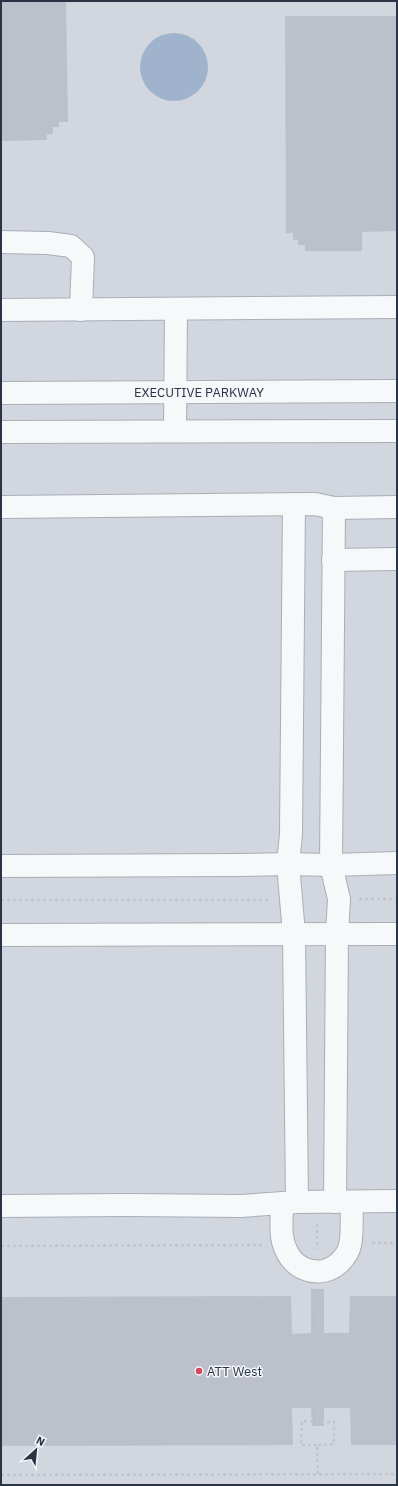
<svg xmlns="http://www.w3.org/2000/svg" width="398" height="1486" font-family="'IBM Plex Sans',sans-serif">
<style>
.built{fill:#d2d6de}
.water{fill:#9fb4cc}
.building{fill:#bbc0ca}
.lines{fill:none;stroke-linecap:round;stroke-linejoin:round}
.minor-casing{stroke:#a9aeb7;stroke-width:24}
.path{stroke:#c2c5cb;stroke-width:2.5;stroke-dasharray:3 3;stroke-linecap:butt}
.minor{stroke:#f7f8fa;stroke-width:22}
.poi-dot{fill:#d1495b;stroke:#f4f6f9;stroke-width:1.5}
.labels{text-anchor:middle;stroke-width:3;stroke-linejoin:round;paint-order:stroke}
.street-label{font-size:13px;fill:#2b3445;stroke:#f4f6f9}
.poi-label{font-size:13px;fill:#2b3445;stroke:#f4f6f9;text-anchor:start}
</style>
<rect width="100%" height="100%" fill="#e4e7ec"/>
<rect class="built" x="1" y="1" width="396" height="1484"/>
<circle class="water" cx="174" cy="67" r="34"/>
<g class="building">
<path d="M1,1H66L68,122H59V127H53V134H47V140L1,141Z"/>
<path d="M285,16H397V231L362,232V251H305V245H298V240H293V233H286Z"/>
<path d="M311,1289H324V1333H349L350,1296H397V1445H351L350,1408H324V1426H312L311,1408H292L293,1445L1,1446V1297L291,1296L292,1334L311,1333Z"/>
</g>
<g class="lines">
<g class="minor-casing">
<g id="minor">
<path d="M1,242L48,243L71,246L83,257L81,310"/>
<path d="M1,310L397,307"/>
<path d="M1,393L397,391"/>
<path d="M175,431L176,309"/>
<path d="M1,432L397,431"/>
<path d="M294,504L291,834L288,864L294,934L297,1202"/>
<path d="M1,507L315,504L334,508L397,507"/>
<path d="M334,508L331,865L339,899L337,934L335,1202"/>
<path d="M333,560L397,559"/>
<path d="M1,866L237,865L288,864L331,865L397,863"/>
<path d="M1,935L397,934"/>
<path d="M282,1204C282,1219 279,1236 286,1250C295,1271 321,1279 339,1263C344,1258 349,1252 350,1245C353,1233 351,1214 352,1202"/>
<path d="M1,1206L125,1205L241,1206L297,1202L397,1201"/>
</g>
</g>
<g class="path">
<path d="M359,899H397"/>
<path d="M1,900H270"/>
<path d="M317,1224V1249"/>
<path d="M372,1243H397"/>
<path d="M1,1246L262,1245"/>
<path d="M317,1294L318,1333"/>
<path d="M317,1445H301L302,1421L317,1422"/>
<path d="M318,1474L317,1445L334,1444V1422H317L318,1408"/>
<path d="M1,1475L397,1474"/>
</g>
<use href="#minor" class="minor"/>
</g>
<circle class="poi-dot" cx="199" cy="1371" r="4"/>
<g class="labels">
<g class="street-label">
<text x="199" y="397">EXECUTIVE PARKWAY</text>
</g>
<g class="poi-label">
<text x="207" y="1376">ATT West</text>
</g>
</g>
<rect width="398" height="1486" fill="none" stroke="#2b3445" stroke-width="4"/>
<g transform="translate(36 1450) rotate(27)" stroke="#f4f6f9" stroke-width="3" paint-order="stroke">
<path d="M0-3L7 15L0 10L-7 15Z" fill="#2b3445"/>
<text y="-6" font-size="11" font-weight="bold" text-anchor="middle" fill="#2b3445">N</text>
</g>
</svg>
